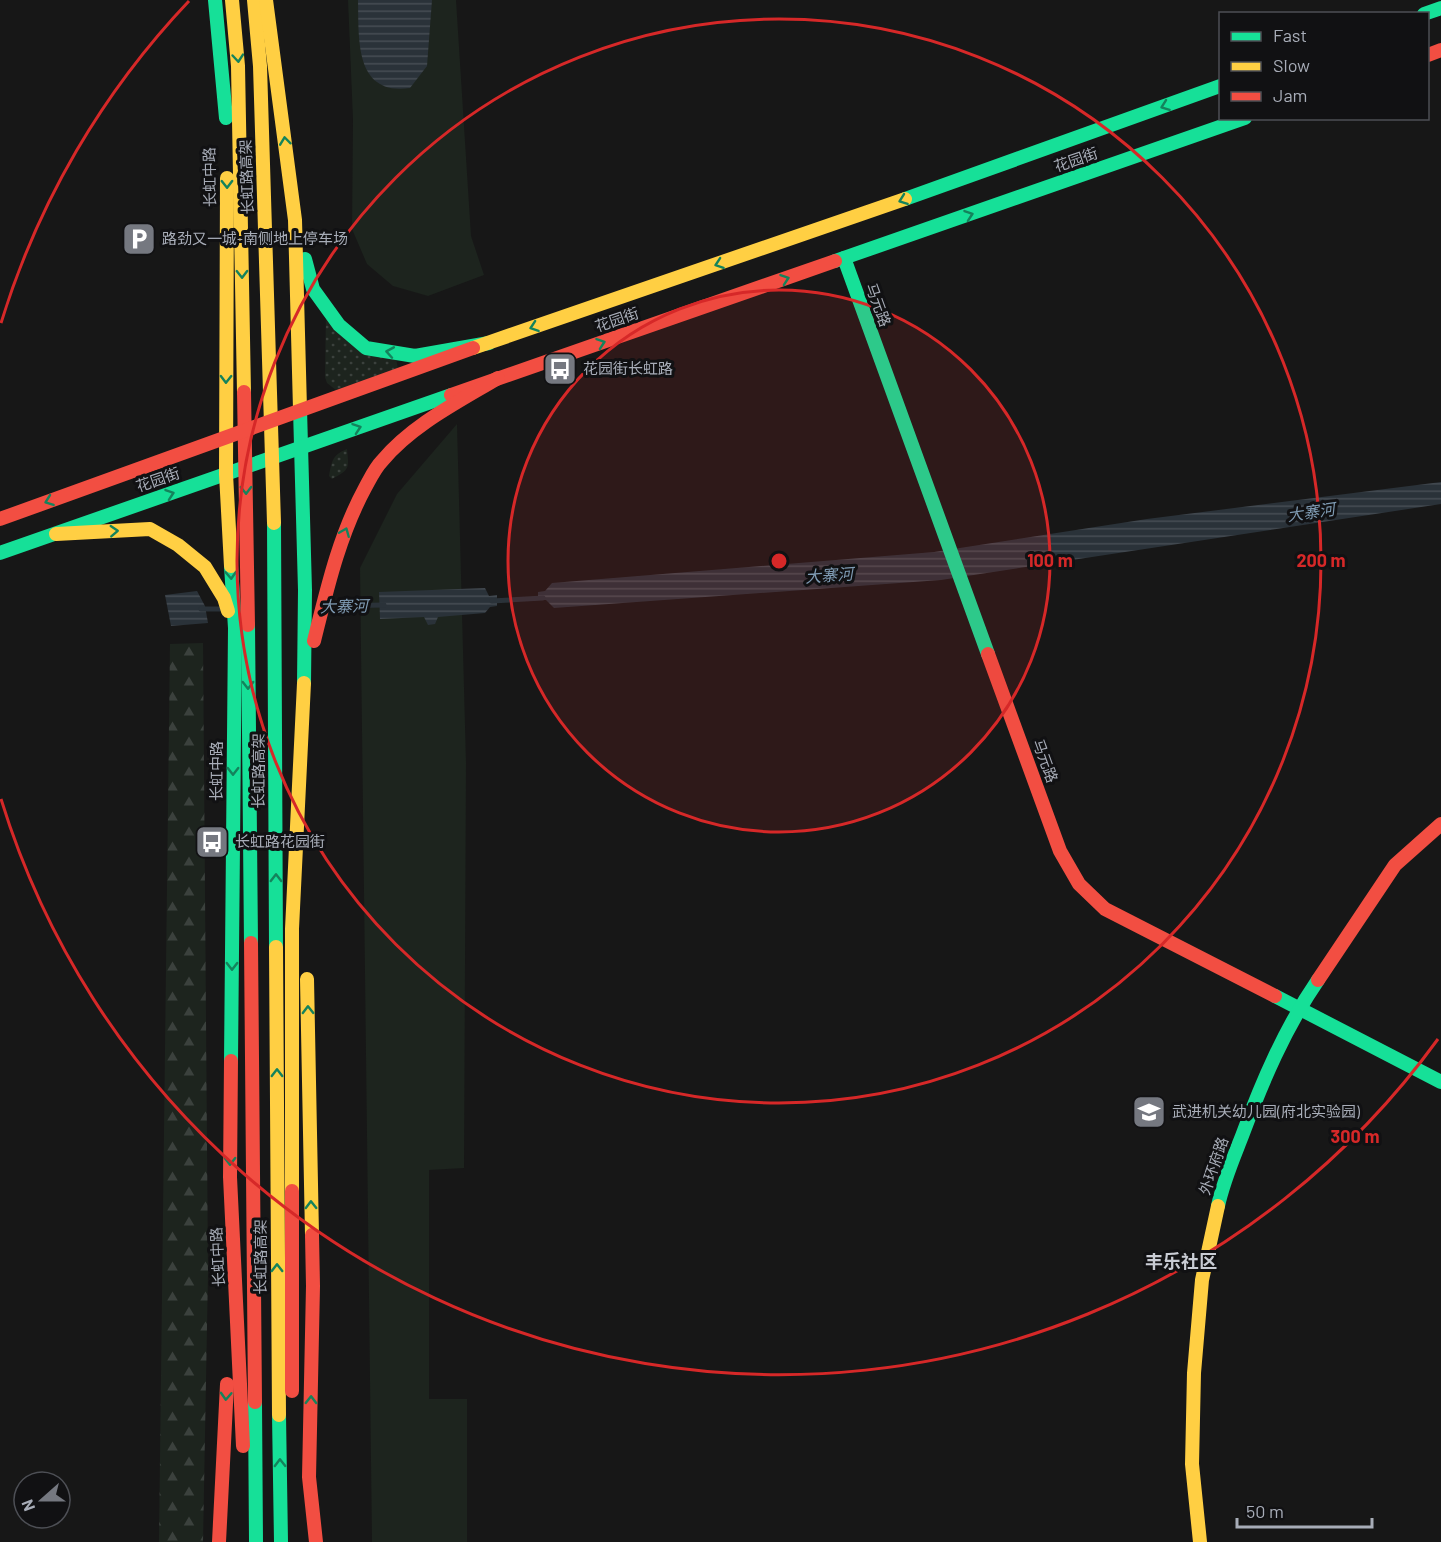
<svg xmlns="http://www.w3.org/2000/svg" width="1441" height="1542" font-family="Barlow,'Noto Sans SC',sans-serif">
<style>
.grass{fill:url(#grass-dots)}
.forest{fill:url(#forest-firs)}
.park{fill:#1d241e}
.water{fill:url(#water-rules)}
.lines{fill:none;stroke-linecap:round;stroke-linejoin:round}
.stream{stroke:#2a3239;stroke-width:5}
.fast{stroke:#16e098;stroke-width:14}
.slow{stroke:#ffcf43;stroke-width:14}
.jam{stroke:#f24e42;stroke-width:14}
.oneway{stroke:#14835c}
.ring{fill:none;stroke:#d62828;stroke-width:3}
.labels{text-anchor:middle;stroke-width:6;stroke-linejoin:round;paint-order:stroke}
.street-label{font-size:15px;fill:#a8adb8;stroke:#111113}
.poi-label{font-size:15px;fill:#a8adb8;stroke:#111113;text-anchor:start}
.water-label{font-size:16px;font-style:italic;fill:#7f9bb3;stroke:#111113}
.quarter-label{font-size:18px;font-weight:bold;fill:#c9ccd4;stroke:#111113}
.centre{fill:#d62828;stroke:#111113;stroke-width:3}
.ring-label{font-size:18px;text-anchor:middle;font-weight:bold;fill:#d62828;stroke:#111113;stroke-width:6;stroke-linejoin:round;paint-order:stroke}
</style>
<defs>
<pattern id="grass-dots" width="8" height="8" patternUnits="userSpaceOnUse" patternTransform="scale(1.5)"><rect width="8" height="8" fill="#1d241e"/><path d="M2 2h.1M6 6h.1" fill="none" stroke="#3b413d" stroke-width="1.8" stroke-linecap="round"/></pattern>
<pattern id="forest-firs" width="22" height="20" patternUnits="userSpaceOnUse" patternTransform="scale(1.5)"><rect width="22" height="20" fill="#1d241e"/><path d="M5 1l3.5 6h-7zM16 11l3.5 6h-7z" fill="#3b413d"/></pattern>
<pattern id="water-rules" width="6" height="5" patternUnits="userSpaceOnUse" patternTransform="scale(1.5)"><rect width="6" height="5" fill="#2a3239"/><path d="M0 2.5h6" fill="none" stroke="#464d54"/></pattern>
</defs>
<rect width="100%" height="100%" fill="#171717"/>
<g class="grass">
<path d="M326,313L396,359L398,369L336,390L327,383L325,377Z"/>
<path d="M347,449C349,469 350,469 332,479L329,476C332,461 332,455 347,449Z"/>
</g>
<path class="forest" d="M203,643L208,1272L203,1542H159L170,644Z"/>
<g class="park">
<path d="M348,0H456L471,236L484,275L428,296L393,286L367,264L352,229L353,120Z"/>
<path d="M457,424L466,763L464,1168L429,1170V1399H467V1542H372L360,568L397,494Z"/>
</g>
<g class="water">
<path d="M358,0H432L427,66L410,88C354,96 359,38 358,0Z"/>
<path d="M1441,482V504L941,580L554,608L546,600H538V592L545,591L552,583L934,552L1147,519Z"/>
<path d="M485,588L489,596L497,595V606L490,607L485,613L438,617L435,624L428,625L424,617L380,619L379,592Z"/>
<path d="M197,591L205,606L208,623L171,626L165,595Z"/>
</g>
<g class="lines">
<g class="stream">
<path d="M492,601L543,598"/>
<path d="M327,606L384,605"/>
<path d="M201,609H222"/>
</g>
<g class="fast">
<path d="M215,0L226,118"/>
<path d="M1424,14L1441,8"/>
<path d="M905,199L1220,86"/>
<path d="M844,258L988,654"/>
<path d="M305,259L313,289L339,325L366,348L415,356L489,343"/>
<path d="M835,261L1245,118"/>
<path d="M300,409L305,590L304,683"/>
<path d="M274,523L276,947"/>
<path d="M0,553L451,395"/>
<path d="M248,625L251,943"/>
<path d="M1275,996L1441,1082"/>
<path d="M231,1061L235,628L231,566"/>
<path d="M1218,1206C1223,1182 1233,1159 1242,1136C1262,1082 1285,1028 1318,980"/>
<path d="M255,1402L256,1542"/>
<path d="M279,1415L281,1542"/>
</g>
<g class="slow">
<path d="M232,0L238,66L244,392"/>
<path d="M254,0L260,66L274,523"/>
<path d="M266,0L295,220L300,409"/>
<path d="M227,178L226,474L231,566"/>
<path d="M473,348L905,199"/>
<path d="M56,534L150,529L178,545L205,567L224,598L228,611"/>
<path d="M276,947L279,1415"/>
<path d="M307,979L312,1235"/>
<path d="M292,1191V929L304,683"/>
<path d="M1200,1542L1192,1464L1194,1373L1202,1280L1218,1206"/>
</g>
<g class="jam">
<path d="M1428,55L1441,50"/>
<path d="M244,392L248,625"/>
<path d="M451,395L835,261"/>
<path d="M0,519L473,348"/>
<path d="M314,641C327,589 339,536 365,488C370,479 375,468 382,461C412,425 458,402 498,378"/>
<path d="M988,654L1060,851L1079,884L1105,909L1275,996"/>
<path d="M251,943L255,1402"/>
<path d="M1318,980L1395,865L1441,824"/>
<path d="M231,1061L230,1177L243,1446"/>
<path d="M292,1191V1391"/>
<path d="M312,1235L313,1286L309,1477L316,1542"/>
<path d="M219,1542L227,1384"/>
</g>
</g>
<defs><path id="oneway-chevron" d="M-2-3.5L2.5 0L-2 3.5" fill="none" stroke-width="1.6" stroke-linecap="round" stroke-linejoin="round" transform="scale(1.5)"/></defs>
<g class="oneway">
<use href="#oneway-chevron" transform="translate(238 58) rotate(85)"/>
<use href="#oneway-chevron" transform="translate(1165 106) rotate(160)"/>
<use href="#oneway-chevron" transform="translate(285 141) rotate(-97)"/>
<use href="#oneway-chevron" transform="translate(227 184) rotate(89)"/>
<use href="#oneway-chevron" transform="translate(903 200) rotate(160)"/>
<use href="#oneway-chevron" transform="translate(969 215) rotate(-19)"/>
<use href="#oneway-chevron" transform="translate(719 264) rotate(161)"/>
<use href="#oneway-chevron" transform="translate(242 274) rotate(89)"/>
<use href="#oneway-chevron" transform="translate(785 279) rotate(-19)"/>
<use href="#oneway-chevron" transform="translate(534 327) rotate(161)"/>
<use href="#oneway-chevron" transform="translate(601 343) rotate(-19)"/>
<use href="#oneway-chevron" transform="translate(390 352) rotate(-170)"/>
<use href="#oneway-chevron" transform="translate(226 379) rotate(91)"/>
<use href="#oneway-chevron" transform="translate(357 428) rotate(-19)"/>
<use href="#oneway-chevron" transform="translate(246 490) rotate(89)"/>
<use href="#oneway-chevron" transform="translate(170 494) rotate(-19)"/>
<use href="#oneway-chevron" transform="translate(49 501) rotate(160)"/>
<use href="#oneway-chevron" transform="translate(114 531) rotate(-3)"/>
<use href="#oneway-chevron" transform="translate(345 532) rotate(-68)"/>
<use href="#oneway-chevron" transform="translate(231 575) rotate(87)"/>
<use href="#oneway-chevron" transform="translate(248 685) rotate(90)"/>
<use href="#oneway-chevron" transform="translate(233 771) rotate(90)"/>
<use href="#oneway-chevron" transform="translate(276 878) rotate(-90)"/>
<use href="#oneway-chevron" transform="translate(232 966) rotate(90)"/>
<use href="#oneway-chevron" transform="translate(308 1010) rotate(-91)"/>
<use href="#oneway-chevron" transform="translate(277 1073) rotate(-90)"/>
<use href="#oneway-chevron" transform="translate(230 1161) rotate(90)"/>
<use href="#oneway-chevron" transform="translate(311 1205) rotate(-91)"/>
<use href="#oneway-chevron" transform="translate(277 1268) rotate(-90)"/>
<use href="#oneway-chevron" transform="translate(226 1396) rotate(93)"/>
<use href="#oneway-chevron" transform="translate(311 1400) rotate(-89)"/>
<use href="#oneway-chevron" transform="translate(280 1463) rotate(-91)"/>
</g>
<circle cx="779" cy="561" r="271" fill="#d62828" fill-opacity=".12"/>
<g class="ring">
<circle cx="779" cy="561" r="271"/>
<circle cx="779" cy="561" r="542"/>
<path d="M1438 1039A814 814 0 0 1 1 799M1 323A814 814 0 0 1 189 1"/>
</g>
<defs>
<g id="parking-square" transform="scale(1.725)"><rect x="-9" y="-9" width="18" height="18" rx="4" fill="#757880" stroke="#111113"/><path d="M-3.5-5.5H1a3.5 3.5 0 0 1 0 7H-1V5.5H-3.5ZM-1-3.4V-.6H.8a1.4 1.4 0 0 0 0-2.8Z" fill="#fff"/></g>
<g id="bus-square" transform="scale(1.725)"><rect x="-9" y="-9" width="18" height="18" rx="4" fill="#757880" stroke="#111113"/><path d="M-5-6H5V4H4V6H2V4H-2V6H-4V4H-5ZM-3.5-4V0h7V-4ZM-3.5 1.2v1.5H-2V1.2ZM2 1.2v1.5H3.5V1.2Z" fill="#fff"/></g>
<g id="school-square" transform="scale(1.725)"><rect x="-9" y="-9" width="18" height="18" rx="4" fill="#757880" stroke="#111113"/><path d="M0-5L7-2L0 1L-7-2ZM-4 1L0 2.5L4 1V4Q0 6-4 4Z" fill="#fff"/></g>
</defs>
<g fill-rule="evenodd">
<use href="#parking-square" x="139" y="239"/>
<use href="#bus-square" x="560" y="369"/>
<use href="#bus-square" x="212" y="842"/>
<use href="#school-square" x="1149" y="1112"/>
</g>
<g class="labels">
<g class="street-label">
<text transform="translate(1076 160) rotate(-19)" y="5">花园街</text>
<text transform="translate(210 177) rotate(-91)" y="5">长虹中路</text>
<text transform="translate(247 177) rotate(-92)" y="5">长虹路高架</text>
<text transform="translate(878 305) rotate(70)" y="5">马元路</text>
<text transform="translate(617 320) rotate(-19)" y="5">花园街</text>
<text transform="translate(158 480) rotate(-19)" y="5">花园街</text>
<text transform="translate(1045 761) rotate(70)" y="5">马元路</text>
<text transform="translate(217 771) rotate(-90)" y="5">长虹中路</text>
<text transform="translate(259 771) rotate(-90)" y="5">长虹路高架</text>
<text transform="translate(1214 1166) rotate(-71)" y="5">外环府路</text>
<text transform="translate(218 1257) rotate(-93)" y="5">长虹中路</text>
<text transform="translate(261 1257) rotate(-90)" y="5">长虹路高架</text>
</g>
<g class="poi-label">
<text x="162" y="244">路劲又一城-南侧地上停车场</text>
<text x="583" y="374">花园街长虹路</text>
<text x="235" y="847">长虹路花园街</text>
<text x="1172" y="1117">武进机关幼儿园(府北实验园)</text>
</g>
<g class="water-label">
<text transform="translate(1311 512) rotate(-8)" y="6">大寨河</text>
<text transform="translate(829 575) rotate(-4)" y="6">大寨河</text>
<text transform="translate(344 606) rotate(-1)" y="6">大寨河</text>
</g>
<g class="quarter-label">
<text x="1181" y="1268">丰乐社区</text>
</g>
</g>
<circle cx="779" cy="561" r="9" class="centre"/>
<g class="ring-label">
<text x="1050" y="567">100 m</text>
<text x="1321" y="567">200 m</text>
<text x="1355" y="1143">300 m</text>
</g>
<rect x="1219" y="12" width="210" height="108" fill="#111113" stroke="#4d4f55" stroke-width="1.5"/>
<rect x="1231" y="32" width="30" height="9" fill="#16e098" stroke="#4d4f55" stroke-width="1.5"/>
<text x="1273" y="42" font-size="18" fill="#a8adb8">Fast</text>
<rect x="1231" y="62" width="30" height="9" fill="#ffcf43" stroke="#4d4f55" stroke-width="1.5"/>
<text x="1273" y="72" font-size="18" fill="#a8adb8">Slow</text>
<rect x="1231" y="92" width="30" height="9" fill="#f24e42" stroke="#4d4f55" stroke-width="1.5"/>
<text x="1273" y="102" font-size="18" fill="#a8adb8">Jam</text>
<g transform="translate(42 1500) rotate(249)"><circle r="28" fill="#111113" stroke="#4d4f55" stroke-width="1.5"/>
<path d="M0-4.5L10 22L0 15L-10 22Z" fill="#757880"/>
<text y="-9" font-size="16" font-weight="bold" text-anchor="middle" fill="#a8adb8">N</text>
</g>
<path d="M1237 1518v9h135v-9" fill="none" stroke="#a8adb8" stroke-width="3"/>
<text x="1246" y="1518" font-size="18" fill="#a8adb8" stroke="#111113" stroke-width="4.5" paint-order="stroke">50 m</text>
</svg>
